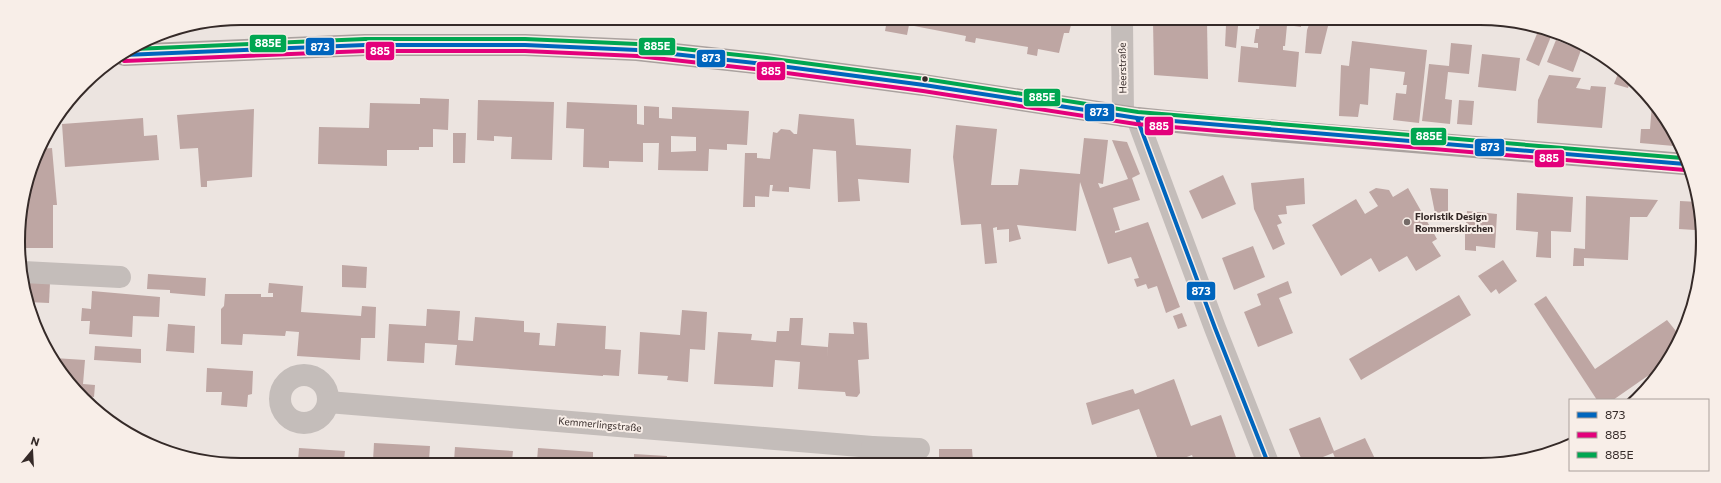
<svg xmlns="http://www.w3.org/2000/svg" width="1721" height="483" font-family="Commissioner,sans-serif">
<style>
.building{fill:#bea6a3;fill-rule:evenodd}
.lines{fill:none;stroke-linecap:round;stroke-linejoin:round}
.minor{stroke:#c4bdba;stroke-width:22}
.major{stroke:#aaa29f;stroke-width:22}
.bus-1-casing{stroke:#f8eee8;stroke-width:7}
.bus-2-casing{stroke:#f8eee8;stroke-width:7}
.bus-3-casing{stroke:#f8eee8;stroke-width:7}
.bus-1{stroke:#0065bd;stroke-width:4}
.bus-2{stroke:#e3007b;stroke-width:4}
.bus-3{stroke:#00a651;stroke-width:4}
.bus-dot{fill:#352a28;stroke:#f8eee8;stroke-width:1.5}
.poi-dot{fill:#756b68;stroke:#f8eee8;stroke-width:1.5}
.labels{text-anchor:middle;stroke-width:4;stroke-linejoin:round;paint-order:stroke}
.street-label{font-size:10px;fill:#352a28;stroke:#f8eee8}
.poi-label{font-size:10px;font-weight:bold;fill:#352a28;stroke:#f8eee8;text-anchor:start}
.rim{fill:none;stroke:#352a28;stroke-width:2}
.line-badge{stroke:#f8eee8;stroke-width:1.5}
.badge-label{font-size:11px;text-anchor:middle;font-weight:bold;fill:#fff}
</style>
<rect width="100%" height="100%" fill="#ece4e0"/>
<g class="building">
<path d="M887,20L1007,21H1072L1069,33H1064L1059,53L1038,49L1037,56L1027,54L1028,47L976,38L975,43L965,41L966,36L909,25L907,35L885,31Z"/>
<path d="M1153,21H1207L1208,79L1154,75Z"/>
<path d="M1260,21L1301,22V27L1287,25L1285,46H1283V50L1299,52L1296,87L1238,82L1241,46L1258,48V43H1254L1256,29H1259Z"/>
<path d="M1310,22H1329L1321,54L1305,53L1307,30Z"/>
<path d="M1226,25L1238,26L1236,48L1225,46Z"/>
<path d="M1539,29L1552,34L1539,66L1526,60Z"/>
<path d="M1556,40L1581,50L1573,72L1547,62Z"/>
<path d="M1352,41L1427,50L1419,123L1393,120L1396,93L1406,94L1407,85H1403L1405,72L1370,68L1368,105L1360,104L1358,117L1339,116L1341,65L1349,66Z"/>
<path d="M1451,43L1472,45L1469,74L1448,72L1445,99L1452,100L1450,124L1422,121L1429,64L1449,66Z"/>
<path d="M1482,54L1520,58L1516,91L1478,87Z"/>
<path d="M1619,71L1630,82L1628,88L1614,84Z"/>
<path d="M1549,75L1581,78L1576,88L1590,90L1591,86L1606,87L1602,128L1537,123L1538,100Z"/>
<path d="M420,98L449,99L448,130L433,129V147H419V150H387V166L318,164L319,127L369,128L370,103L420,104Z"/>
<path d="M478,100L554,102L552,160L511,159L512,137L494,136V141L477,140Z"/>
<path d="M1459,100L1474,101L1472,125L1457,124Z"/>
<path d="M567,102L637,105V124L644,125V106L659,107V118L672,119V107L749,111L747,145L727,144V150L709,149L708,171L658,170L659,143H643V162L609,161V168L583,167L584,129L566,128ZM671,136L696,137V151L671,152Z"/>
<path d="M1652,104L1665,117L1674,139V146L1640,143L1641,129H1650Z"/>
<path d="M254,109L252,177L207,181V187H201L198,148L180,149L177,115Z"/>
<path d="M799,114L854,119L856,145L911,149L909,183L858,179L860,201L838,202L836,151L813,149L810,189L789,187V192L772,191L773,185H770L769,197L755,196V207H743L745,153H757V158L770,159L773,132L777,133L781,129L790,130L794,134H797Z"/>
<path d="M143,118L144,136L157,135L159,160L65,167L62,124Z"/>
<path d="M956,125L997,129L991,185H1018L1020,169L1080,174L1084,138L1108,140L1103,184L1098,183L1100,188L1128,179L1112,140L1127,142L1140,174L1132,178L1140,200L1113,208L1120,230L1115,231V233L1148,222L1180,307L1166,313L1157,286L1148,289L1146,284L1137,287L1134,279L1139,278L1131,257L1108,264L1080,182L1076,231L1017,225L1021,239L1009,242V229L997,230V227L993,228L997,263L985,264L981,224L961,225L953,157Z"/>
<path d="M453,133H466L465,163H453Z"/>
<path d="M52,148L57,205H53V248H21L18,227L39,149Z"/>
<path d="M1223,175L1236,204L1202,219L1189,191Z"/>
<path d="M1304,178L1305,204L1286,206L1287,214L1278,215L1282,223L1277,225L1285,244L1273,250L1254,209L1251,183Z"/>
<path d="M1376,188L1389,190L1393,197L1408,188L1437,239L1432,242L1441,256L1416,271L1407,256L1379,272L1371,258L1341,276L1312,225L1356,199L1365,214L1378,206L1369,192Z"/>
<path d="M1430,188L1448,189V212L1435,213Z"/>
<path d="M1517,193L1573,197L1571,232L1551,231V258L1536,257L1538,232L1516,230Z"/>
<path d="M1586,196L1658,200L1647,217H1630L1628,260L1584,258V266H1573L1574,248L1585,249Z"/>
<path d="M1680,201L1699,202V274L1694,273L1695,230L1679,229Z"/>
<path d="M1467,211L1497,214L1495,248L1476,246V251L1465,250V234H1459V226H1466Z"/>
<path d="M1253,246L1265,277L1234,290L1222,258Z"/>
<path d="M1503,260L1517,281L1499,294L1496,289L1491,293L1478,276Z"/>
<path d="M342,265L367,267L366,288L342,287Z"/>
<path d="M148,274L206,278L205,296L170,293V290L147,289Z"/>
<path d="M24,281L50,283L49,303L27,302Z"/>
<path d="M1288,281L1292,293L1279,298L1293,333L1258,347L1244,312L1261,305L1257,294Z"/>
<path d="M269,283L303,286L301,312L361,316L362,306L376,307L375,338H361L360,360L297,356L299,332L286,331L285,336L243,334L242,345L221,344V309L224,306L225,294H261V297H273V293H268Z"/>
<path d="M92,291L160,297L159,317L133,316L132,337L89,334L90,321H81L82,308L91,309Z"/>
<path d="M1459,295L1471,315L1361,380L1349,359Z"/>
<path d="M1546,296L1595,369L1667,320L1680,336L1673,353L1652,379L1649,375L1613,400H1597L1534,304Z"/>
<path d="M427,309L460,311L458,340L473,341L475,317L524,321V332L540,333L539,345L555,346L557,323L606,326L605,349L621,350L619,376L603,375V376L455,365L457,345L425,343L424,363L387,361L389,324L426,326Z"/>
<path d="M682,310L707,312L705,350L690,349L688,382L667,380L668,376L638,374L640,332L680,335Z"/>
<path d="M1182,313L1187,326L1178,329L1173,316Z"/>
<path d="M790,318H803L801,345L828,347L827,359L829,333L854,334L853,322L867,323L869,359L858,360L860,393L857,397L846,396L845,392L798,389L800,362L775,360L773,387L714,384L718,332L752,334L751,340L776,342L777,331H789Z"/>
<path d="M168,324L195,326L194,353L166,351Z"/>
<path d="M95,346L141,349V363L94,360Z"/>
<path d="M54,358L85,360L83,384L95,385L94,397L84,396L64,377Z"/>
<path d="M207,368L253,371L252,394L248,395L247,407L221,405L222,392H206Z"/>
<path d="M1174,379L1191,426L1221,415L1238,463H1195L1192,455L1171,463L1159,462L1139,409L1092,425L1086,403L1133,389L1135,394Z"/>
<path d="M1320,417L1334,451L1365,438L1377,463H1337L1333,453L1308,463H1303L1289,429Z"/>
<path d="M374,443L430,446L429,461H373Z"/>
<path d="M455,447L513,451L512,461H454Z"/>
<path d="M299,448L345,451L344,461H298Z"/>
<path d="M538,448L593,452V461H537Z"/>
<path d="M939,449H972L973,462H939Z"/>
<path d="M634,454L667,456V462H634Z"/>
</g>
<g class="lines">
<g class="minor">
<path d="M1122,21L1123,116"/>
<path d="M1137,118L1215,328L1268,463"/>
<path d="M23,272L120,277"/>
<circle cx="304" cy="399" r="24"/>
<path d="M328,402L872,447V462"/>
<path d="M872,447L919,449"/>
</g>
<path class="major" d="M124,55L365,45H525L637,50L765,64L924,85L1137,118L1216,126L1685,164"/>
<g class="bus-1-casing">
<g id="bus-1">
<path d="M124,55L365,45H525L637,50L765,64L924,85L1137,118L1685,164"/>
<path d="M1137,118L1215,328L1268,463"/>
</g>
</g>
<g class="bus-2-casing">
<path id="bus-2" d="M124,61L365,51H525L637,56L764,70L923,91L1136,124L1685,170"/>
</g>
<g class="bus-3-casing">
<path id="bus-3" d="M134,49L365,39H525L637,44L766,58L925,79L1138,112L1682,158"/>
</g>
<use href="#bus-1" class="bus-1"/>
<use href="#bus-2" class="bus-2"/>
<use href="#bus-3" class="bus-3"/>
</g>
<circle class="bus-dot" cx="925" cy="79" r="3.5"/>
<circle class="poi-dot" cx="1407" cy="222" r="4"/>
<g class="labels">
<g class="street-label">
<text transform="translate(1122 68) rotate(-91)" y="4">Heerstraße</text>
<text transform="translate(600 424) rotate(5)" y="4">Kemmerlingstraße</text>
</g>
<g class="poi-label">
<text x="1415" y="220">Floristik Design<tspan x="1415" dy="12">Rommerskirchen</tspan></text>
</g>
</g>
<path d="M0 0H1721V483H0ZM241 25H1480A216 216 0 0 1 1696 241V242A216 216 0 0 1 1480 458H241A216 216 0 0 1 25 242V241A216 216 0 0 1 241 25Z" fill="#f8eee8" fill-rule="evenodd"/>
<path class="rim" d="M241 25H1480A216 216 0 0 1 1696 241V242A216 216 0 0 1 1480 458H241A216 216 0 0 1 25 242V241A216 216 0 0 1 241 25Z"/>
<g class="line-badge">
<rect x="249" y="34" width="38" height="19" rx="4" fill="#00a651"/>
<rect x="638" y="37" width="38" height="19" rx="4" fill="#00a651"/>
<rect x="305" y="37" width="30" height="19" rx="4" fill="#0065bd"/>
<rect x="365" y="41" width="30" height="20" rx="4" fill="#e3007b"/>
<rect x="696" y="49" width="30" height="19" rx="4" fill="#0065bd"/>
<rect x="756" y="61" width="30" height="20" rx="4" fill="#e3007b"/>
<rect x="1023" y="88" width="38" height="19" rx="4" fill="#00a651"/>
<rect x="1084" y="103" width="31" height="19" rx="4" fill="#0065bd"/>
<rect x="1144" y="116" width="30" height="20" rx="4" fill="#e3007b"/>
<rect x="1410" y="127" width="37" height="19" rx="4" fill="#00a651"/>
<rect x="1474" y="138" width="31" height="19" rx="4" fill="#0065bd"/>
<rect x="1534" y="149" width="31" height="19" rx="4" fill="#e3007b"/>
<rect x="1186" y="281" width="30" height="20" rx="4" fill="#0065bd"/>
</g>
<g class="badge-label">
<text x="268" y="47">885E</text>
<text x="657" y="50">885E</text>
<text x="320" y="51">873</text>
<text x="380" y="55">885</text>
<text x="711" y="62">873</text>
<text x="771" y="75">885</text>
<text x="1042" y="101">885E</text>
<text x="1099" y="116">873</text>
<text x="1159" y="130">885</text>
<text x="1429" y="140">885E</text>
<text x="1490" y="151">873</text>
<text x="1549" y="162">885</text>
<text x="1201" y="295">873</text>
</g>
<rect x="1569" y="399" width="140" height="72" fill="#f8eee8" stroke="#aaa09b"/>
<rect x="1577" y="412" width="20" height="6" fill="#0065bd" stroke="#aaa09b"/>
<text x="1605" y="419" font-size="12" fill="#352a28">873</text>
<rect x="1577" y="432" width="20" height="6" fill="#e3007b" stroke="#aaa09b"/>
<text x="1605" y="439" font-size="12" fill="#352a28">885</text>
<rect x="1577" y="452" width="20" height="6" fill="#00a651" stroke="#aaa09b"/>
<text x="1605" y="459" font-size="12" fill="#352a28">885E</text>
<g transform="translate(32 451) rotate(18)" stroke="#f8eee8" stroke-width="3" paint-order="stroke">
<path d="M0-3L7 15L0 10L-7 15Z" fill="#352a28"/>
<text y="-6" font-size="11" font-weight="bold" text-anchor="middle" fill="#352a28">N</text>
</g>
</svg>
